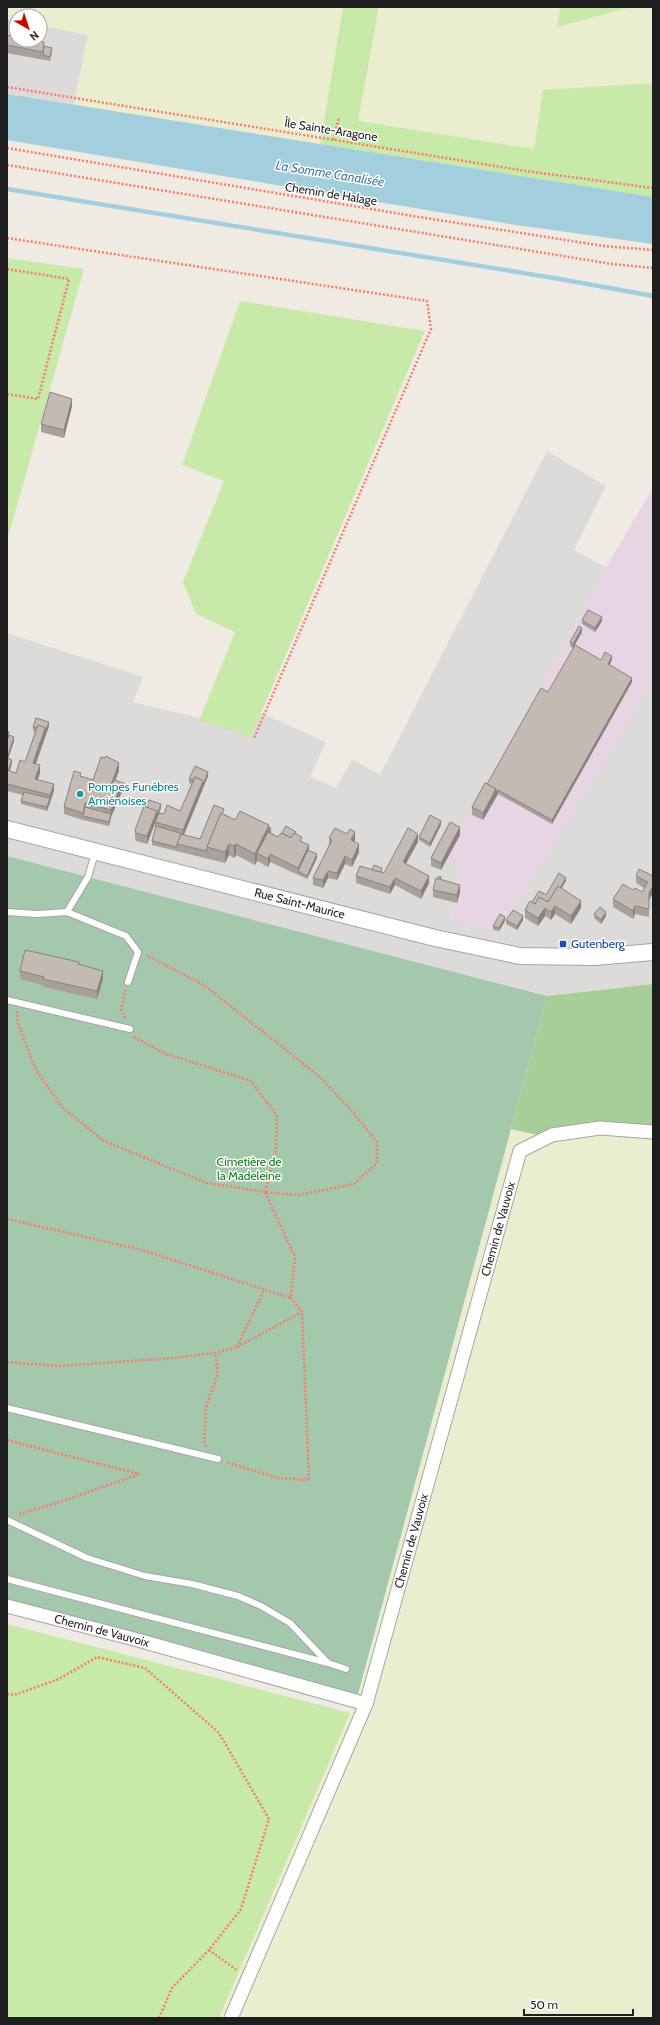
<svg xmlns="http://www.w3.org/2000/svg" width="660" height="2025" font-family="Cabin,sans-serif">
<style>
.residential{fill:#dcdbda}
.industrial{fill:#e8d5e4}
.farmland{fill:#ebeece}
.grass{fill:#c7eaa8}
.forest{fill:#a6cf98}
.cemetery{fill:#a4c8ab}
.water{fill:#a3cedd}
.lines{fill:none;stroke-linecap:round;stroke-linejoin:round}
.stream{stroke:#a3cedd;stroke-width:4.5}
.service-casing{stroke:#a5a5a5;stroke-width:8}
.minor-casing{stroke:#a5a5a5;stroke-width:15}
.tertiary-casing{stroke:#a5a5a5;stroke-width:18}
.path{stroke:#fb7b68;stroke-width:2.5;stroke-dasharray:2 2;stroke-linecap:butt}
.service{stroke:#fff;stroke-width:6}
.minor{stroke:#fff;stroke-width:13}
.tertiary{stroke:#fff;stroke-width:16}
.wall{fill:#a8a19a}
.shaded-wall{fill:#88837d}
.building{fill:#c3bbb3;stroke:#88837d}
.culture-dot{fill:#0f9aa8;stroke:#fff;stroke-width:1.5}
.transit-dot{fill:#1a4fb4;stroke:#fff;stroke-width:1.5}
.labels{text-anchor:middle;stroke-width:3;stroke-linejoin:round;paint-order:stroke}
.street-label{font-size:12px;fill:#1e1e1e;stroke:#fff}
.culture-label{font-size:12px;fill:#0d838f;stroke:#fff;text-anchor:start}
.transit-label{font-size:12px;fill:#164399;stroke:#fff;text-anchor:start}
.park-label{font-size:12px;fill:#0a7d17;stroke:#fff}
.water-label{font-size:13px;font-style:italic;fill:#4979ae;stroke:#fff}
</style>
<rect width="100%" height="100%" fill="#efebe3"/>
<g class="residential">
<path d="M7,18L16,20V40H40V25L88,35L74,105L7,94Z"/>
<path d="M547,451L606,486L574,550L606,567L569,638L443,859L463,865L450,918L499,931L648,688L653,690V984L547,996L7,856V633L143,677L133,702L204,719L245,706L326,742L310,777L336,788L352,759L380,775Z"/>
</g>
<path class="industrial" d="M653,488V690L648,688L499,931L450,918L463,865L443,859L569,638L606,567Z"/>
<g class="farmland">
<path d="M7,7H343L320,144L74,105L88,35L40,25V16H16V20L7,18Z"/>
<path d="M379,7H560L558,26L631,7H653V83L544,91L534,149L358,121Z"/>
<path d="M653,1127V2018H219L358,1694L511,1129L538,1135Z"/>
</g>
<g class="grass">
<path d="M343,7H379L358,121L534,149L543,90L653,83V197L320,144Z"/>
<path d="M560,7H631L557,27Z"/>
<path d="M7,258L84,269L7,541Z"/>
<path d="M240,301L425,331L251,736L199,721L235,632L196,614L183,582L224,481L182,465Z"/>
<path d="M7,1624L350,1713L219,2018H7Z"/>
</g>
<path class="forest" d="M653,984V1127L538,1135L511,1129L547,996Z"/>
<path class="cemetery" d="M7,856L547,996L358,1694L7,1602Z"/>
<path class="water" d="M7,94L653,197V244L516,225L7,140Z"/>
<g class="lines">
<path class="stream" d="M7,189L554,278L653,296"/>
<g class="service-casing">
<g id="service">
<path d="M7,912L37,914L67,912L126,936L138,952L128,982"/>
<path d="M67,912L88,877L95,853"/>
<path d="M7,1000L130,1029"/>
<path d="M7,1408L218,1459"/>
<path d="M7,1520L87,1558L145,1576L192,1584L238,1596L261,1606L290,1623L328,1663"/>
<path d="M7,1579L328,1663L346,1669"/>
</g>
</g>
<g class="minor-casing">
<g id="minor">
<path id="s1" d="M7,1606L134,1639L366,1704"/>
<path id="s2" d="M231,2018L366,1704L520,1151L552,1135L600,1128L653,1132"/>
</g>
</g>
<g class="tertiary-casing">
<g id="tertiary">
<path id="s3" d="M7,829L435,938L520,956L595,957L653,952"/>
</g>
</g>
<g class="path">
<path d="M7,87L526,171L653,188"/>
<path d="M333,140L339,118"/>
<path d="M7,148L413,216L604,246L653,250"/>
<path d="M7,165L612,264L653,268"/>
<path d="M7,238L427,301L431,329L254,738"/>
<path d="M7,269L69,279L38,399L7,394"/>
<path d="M17,1011L18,1024L36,1070L63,1108L104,1141L207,1183L265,1192L295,1257L291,1298L302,1312L309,1480L278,1478L226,1462"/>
<path d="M125,1018L121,1009L126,990"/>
<path d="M134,1037L166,1054L251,1081L277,1116L276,1150L265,1192L299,1195L354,1184L377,1163V1142L351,1110L321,1078L204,985L146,955"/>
<path d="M7,1219L142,1250L291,1298"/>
<path d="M237,1347L264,1290"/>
<path d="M7,1362L58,1366L175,1358L215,1353L237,1347L302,1312"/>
<path d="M7,1440L139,1474"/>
<path d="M206,1446L204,1444L206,1407L218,1373L215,1353"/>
<path d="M19,1514L57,1503L140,1474"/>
<path d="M7,1694L14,1695L59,1679L97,1657L145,1668L219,1733L269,1819L241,1909L209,1950L238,1971"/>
<path d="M159,2018L172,1988L209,1950"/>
</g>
<use href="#service" class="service"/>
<use href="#minor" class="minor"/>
<use href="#tertiary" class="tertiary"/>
</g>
<g class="wall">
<path d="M7,35L44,46L52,52L50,61L7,53Z"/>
<path d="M72,406L64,438L41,432V424Z"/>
<path d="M582,620L602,621L595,632L582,624Z"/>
<path d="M582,632L573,648L570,646V642Z"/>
<path d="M601,660H612L609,665L632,682L552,824L498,794L483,820L472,815V807L548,692Z"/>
<path d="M49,726L36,764L40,773L37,780L54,791L47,811L21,804V801L23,795L7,791V731L9,735L14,741L8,758L12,763L10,771L16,773L25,762L35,732L33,731V727Z"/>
<path d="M119,771L115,780L124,787L111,817L109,826L83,820L64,814V807L81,776L93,780Z"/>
<path d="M208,776L184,835L200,839L224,814L235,820L269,827L271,832V833L278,837L282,833L296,834L309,850L317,858L307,879L270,862L268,867L257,861L255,865L236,855L234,858L229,855L225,863L152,845V841L155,828V823L147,844L136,841L135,838V830L161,808L159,813L164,814L180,811L192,784L189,783V779Z"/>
<path d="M441,825L430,847L419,840V837Z"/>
<path d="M460,835L441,870L431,866V858Z"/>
<path d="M329,838L355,840L354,841L359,852L352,867L345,864L337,880L328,878L323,888L313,885V878L329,846Z"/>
<path d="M418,842L406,863L429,883L421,899L395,885L390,894L356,883V876L372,870L382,871V873H384Z"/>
<path d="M636,876H653V893L649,900V917L635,914L633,919L613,907V899L633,890L642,892L644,888L636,883Z"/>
<path d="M441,879L460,892L457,903L433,897V890Z"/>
<path d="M566,881L561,889L581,908L571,924L555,914L551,920L545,916L538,926L525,918V910L532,902L546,895Z"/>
<path d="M594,914L606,916L601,924L594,918Z"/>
<path d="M506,920H523L517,930L506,924Z"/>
<path d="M505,921L499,931L493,930V926Z"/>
<path d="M79,964L103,979L97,999L43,987V985L20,979V971Z"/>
</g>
<g class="shaded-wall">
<path d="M72,399V406L64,438V430Z"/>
<path d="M602,617V621L595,632V628Z"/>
<path d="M582,628V632L573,648V644Z"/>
<path d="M612,656V660L608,668V664Z"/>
<path d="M632,678V682L552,824V820Z"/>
<path d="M49,722V726L33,771V763L45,728Z"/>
<path d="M14,737V741L7,762V758Z"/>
<path d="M12,760V763L7,778V774Z"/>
<path d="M119,763V771L112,789L111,785Z"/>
<path d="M40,765V773L35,787V779Z"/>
<path d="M208,772V776L180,844L183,834V830L203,781Z"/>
<path d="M124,783V787L111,817L109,826V822L111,814V810L120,788Z"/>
<path d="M54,784V791L47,811V807L50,798V795Z"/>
<path d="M496,789L498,790V794L483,820V813Z"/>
<path d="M161,804V808L147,844V836L157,811Z"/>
<path d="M441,821V825L430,847V843Z"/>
<path d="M269,825V833L271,828V832L260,855L257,853V861L255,865V854Z"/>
<path d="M460,827V835L441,870V863Z"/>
<path d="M355,832V840L351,847V840Z"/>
<path d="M418,834V842L403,869V862Z"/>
<path d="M229,844V855L225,863V852Z"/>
<path d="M236,844V855L234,858V846Z"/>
<path d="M359,844V852L352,867V860Z"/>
<path d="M309,845V853L298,871V875V868Z"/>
<path d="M270,854V862L268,867V859Z"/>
<path d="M317,854V858L307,879V876Z"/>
<path d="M345,856V864L337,880V873Z"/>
<path d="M328,871V878L323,888V880Z"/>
<path d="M429,876V883L421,899V891Z"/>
<path d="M395,878V885L390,894V887Z"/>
<path d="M566,878V881L548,910V906Z"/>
<path d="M460,885V892L457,903V895Z"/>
<path d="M653,886V893L649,900V917V893Z"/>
<path d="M581,901V908L571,924V916Z"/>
<path d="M555,906V914L551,920V912Z"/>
<path d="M635,906V914L633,919V911Z"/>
<path d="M545,908V916L538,926V918Z"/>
<path d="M606,912V916L601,924V920Z"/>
<path d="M523,916V920L517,930V926Z"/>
<path d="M505,917V921L499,931V928Z"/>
<path d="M103,971V979L97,999V991Z"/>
</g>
<g class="building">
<path d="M7,35L16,37V40H31L44,42L43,52L7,45Z"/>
<path d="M44,46L52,48L50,57L43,55Z"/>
<path d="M50,392L72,399L64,430L41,424Z"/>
<path d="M588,610L602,617L595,628L582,620Z"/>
<path d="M579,626L582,628L573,644L570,642Z"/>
<path d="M575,645L601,660L605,652L612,656L608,664L632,678L552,820L498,790L496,793V789L487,784L541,688L548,692Z"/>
<path d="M36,718L49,722L45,732V728L38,725L37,728L33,727Z"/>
<path d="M38,725L45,728L33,763L40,765L35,779L54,784L50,795L7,784V770L16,773L20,760L25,762Z"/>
<path d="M7,731L9,732L7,737Z"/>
<path d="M9,735L14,737L7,758V741Z"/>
<path d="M106,756L119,763L111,785L120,788L111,810L85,803L83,813L64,807L74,771L81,773L80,776L93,780L101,757L105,758Z"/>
<path d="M7,758L12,760L8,771L7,770Z"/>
<path d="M195,766L208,772L203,785V781L195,777L193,780L189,779Z"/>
<path d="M195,777L203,781L183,830L155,822L159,813L164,814L167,805L180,811Z"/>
<path d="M114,780L124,783L120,792V788L112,785Z"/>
<path d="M485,783L496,789L483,813L472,807Z"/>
<path d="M24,792L50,798L47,807L21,801Z"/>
<path d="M149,800L161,804L157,815V811L146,807Z"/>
<path d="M214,805L224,809L222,814L221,813L207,847V851L177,844L181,834L200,839Z"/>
<path d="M144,806L157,811L147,836L136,833L135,830Z"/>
<path d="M85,807L111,814L109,822L83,816Z"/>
<path d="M240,811L269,825L255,854L236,844L234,846L229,844L225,852L207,847L221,813L235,820Z"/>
<path d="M430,815L441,821L430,843L419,837Z"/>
<path d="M450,822L460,827L441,863L431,858Z"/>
<path d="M156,826L183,834H181L177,844V847L152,841Z"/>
<path d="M286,826L296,832L295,834L294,833L291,838L282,833Z"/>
<path d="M269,827L271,828L269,832Z"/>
<path d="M335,828L347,834L350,829L355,832L351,840L359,844L352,860L345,856L337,873L328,871L323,880L313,878L332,840L329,838Z"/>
<path d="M408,828L418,834L403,862L429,876L421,891L395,878L390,887L356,876L360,866L384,873Z"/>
<path d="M268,832L278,837L281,833L291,838L294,833L302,837L300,841L309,845L298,868L270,854L268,859L257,853Z"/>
<path d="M308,850L317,854L307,876L298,871Z"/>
<path d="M374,865L382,868L381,872L372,870Z"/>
<path d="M639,869L653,876V886L649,893V909L635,906L633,911L613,899L623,884L633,890L635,888L642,892L648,882L636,876Z"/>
<path d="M559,873L566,878L560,888L558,886L548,902L539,897L535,904L532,902L539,891L546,895Z"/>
<path d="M439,876L441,877L440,879H438Z"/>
<path d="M436,878L460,885L457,895L433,890Z"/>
<path d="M558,886L581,901L571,916L555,906L551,912L545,908L538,918L525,910L530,901L535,904L539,897L548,902Z"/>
<path d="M600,907L606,912L601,920L594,914Z"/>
<path d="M513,910L523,916L517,926L506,920Z"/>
<path d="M500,914L505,917L499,928L493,926Z"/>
<path d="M25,950L79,962L78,964L103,971L97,991L43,979L44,977L20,971Z"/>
</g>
<circle class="culture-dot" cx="80" cy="794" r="4"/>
<rect class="transit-dot" x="559" y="940" width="8" height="8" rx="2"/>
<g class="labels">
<g class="street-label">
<text transform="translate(331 130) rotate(9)" y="4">Île Sainte-Aragone</text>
<text transform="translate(331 194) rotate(9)" y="4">Chemin de Halage</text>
<text dy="4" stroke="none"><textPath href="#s3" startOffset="302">Rue Saint-Maurice</textPath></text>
<text dy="4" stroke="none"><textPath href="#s2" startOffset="835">Chemin de Vauvoix</textPath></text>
<text dy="4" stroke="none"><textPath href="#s2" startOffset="511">Chemin de Vauvoix</textPath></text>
<text dy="4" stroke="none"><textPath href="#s1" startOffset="98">Chemin de Vauvoix</textPath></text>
</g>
<g class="culture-label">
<text x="88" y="791">Pompes Funèbres<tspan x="88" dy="14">Amiénoises</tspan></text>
</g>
<g class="transit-label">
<text x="571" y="948">Gutenberg</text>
</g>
<g class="park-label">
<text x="249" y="1166">Cimetière de<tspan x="249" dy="14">la Madeleine</tspan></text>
</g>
<g class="water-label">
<text transform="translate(330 173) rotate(9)" y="5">La Somme Canalisée</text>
</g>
</g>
<rect width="660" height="2025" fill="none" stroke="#1e1e1e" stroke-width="16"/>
<g transform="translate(28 28) rotate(141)"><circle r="19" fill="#ffffff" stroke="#a5a5a5"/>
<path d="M0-3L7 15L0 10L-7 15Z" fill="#cb0500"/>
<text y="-6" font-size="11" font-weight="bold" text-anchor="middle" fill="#1e1e1e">N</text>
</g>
<path d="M524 2009v6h109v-6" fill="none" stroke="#1e1e1e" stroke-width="2"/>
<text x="530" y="2009" font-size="12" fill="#1e1e1e" stroke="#ffffff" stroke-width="3" paint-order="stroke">50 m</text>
</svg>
